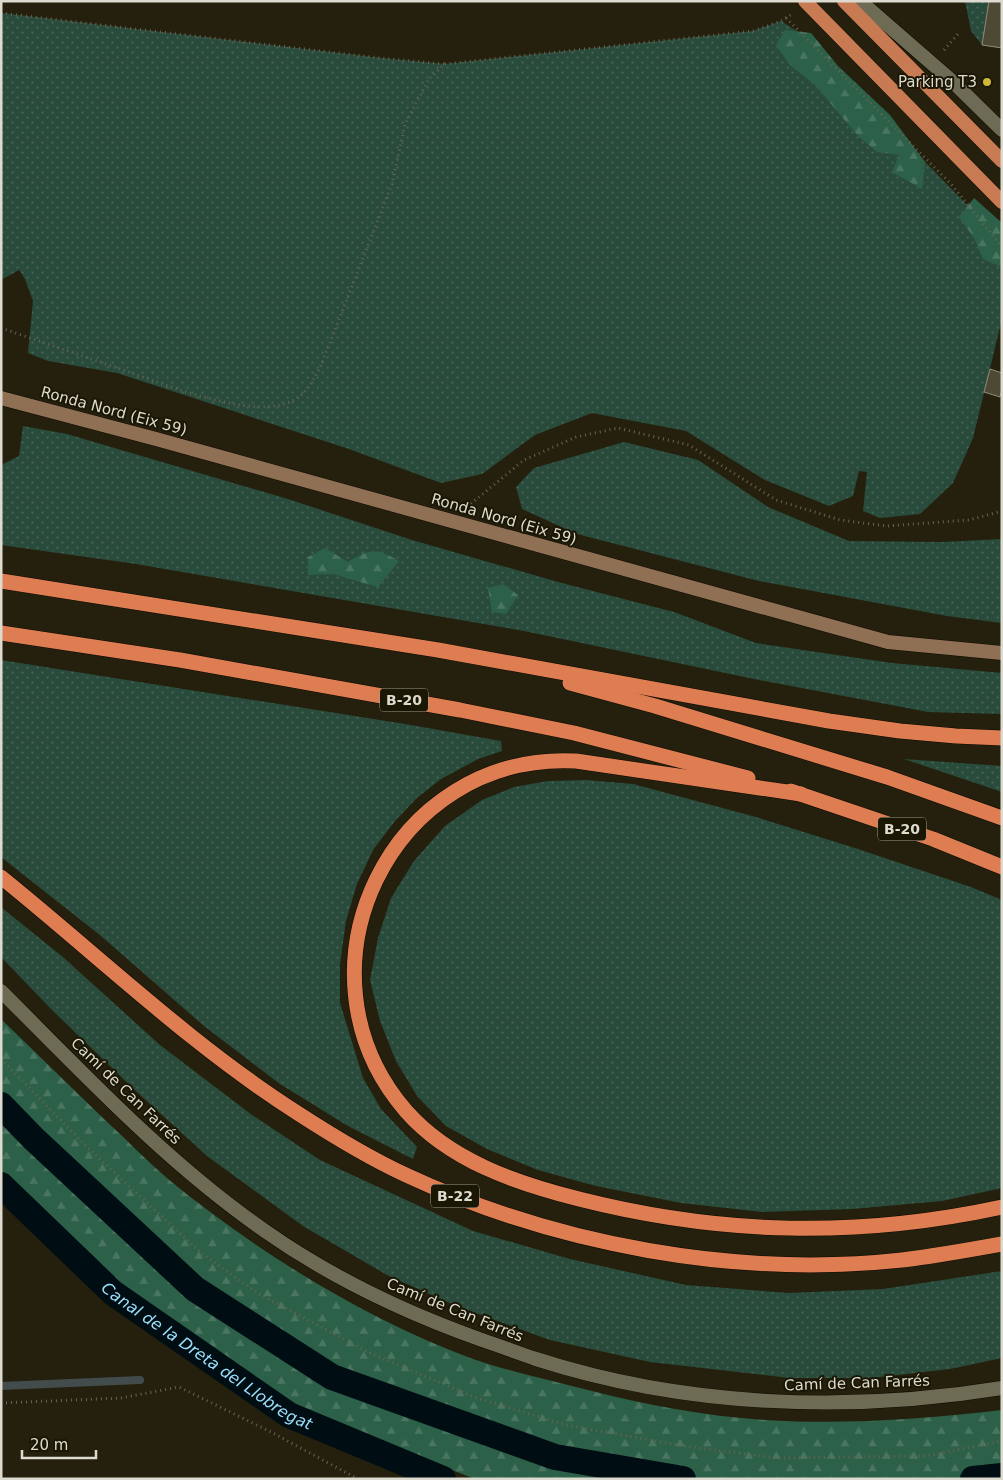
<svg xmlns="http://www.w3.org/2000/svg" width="1003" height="1480" font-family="'DejaVu Sans',sans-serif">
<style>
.grass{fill:url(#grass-dots)}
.forest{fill:url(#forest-firs)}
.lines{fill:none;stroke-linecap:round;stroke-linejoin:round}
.stream{stroke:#424c4c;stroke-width:8}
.canal{stroke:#000e14;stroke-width:26}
.building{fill:#4d4934;stroke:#918d76}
.service-casing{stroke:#0d0a00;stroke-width:15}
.tertiary-casing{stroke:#0d0a00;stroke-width:15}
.secondary-casing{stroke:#0d0a00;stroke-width:15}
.trunk-casing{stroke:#0d0a00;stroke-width:15}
.motorway-casing{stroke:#0d0a00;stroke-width:16}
.path{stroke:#686454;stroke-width:3;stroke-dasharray:1 4;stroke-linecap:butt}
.service{stroke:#6e6b55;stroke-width:14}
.tertiary{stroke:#6e6b55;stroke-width:14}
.secondary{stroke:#907054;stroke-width:14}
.trunk{stroke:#c87a52;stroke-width:14}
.motorway{stroke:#de7d52;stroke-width:15}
.poi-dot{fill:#cfb837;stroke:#1b1705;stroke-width:2}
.labels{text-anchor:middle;stroke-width:4;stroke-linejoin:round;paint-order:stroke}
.shield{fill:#1b1705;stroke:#a3a092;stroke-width:1}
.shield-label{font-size:14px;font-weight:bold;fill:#dddbcf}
.poi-label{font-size:15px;fill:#dddbcf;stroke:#1b1705;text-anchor:end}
.street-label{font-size:15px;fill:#dddbcf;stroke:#1b1705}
.water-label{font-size:16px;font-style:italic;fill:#99defa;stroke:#1b1705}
</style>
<defs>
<pattern id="grass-dots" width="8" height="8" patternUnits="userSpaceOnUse" patternTransform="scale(1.25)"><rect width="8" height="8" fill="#294b3b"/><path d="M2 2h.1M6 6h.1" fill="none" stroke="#486456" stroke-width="1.8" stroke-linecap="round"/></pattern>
<pattern id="forest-firs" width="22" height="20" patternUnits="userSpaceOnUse" patternTransform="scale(1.25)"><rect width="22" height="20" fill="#2c6048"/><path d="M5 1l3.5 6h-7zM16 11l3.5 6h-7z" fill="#4a7661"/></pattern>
</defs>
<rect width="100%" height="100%" fill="#24200d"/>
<g class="grass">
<path d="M965,1H989L982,45L971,31Z"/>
<path d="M1,13L380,58L445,64L753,31L781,21L800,33L1002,241V319L973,438L953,483L920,514L880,518L863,511L867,472L859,471L853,496L829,506L765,480L686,431L592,413L535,435L482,474L441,483L349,449L117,373L48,361L28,353L33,301L25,279L19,270L1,280Z"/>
<path d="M23,426L67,434L291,500L412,540L558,582L674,612L756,643L892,663L1002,673V714L928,712L759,680L524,631L136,564L1,545V465L19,456Z"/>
<path d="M624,442L698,460L768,507L849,541L943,542L1002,539V623L947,616L759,581L577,534L522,509L516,487L534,468Z"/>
<path d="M1,660L405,724L501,741L502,751L478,759L441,779L418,797L395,821L373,850L357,884L346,921L340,964V1003L363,1078L381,1109L417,1147L413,1159L348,1126L280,1084L204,1026L101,936L1,857Z"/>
<path d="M904,759L1002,766V792Z"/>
<path d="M586,780L633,784L756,817L858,849L971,887L1002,900V1188L942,1201L852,1209L762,1212L681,1203L596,1186L538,1170L487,1149L446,1126L417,1096L396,1061L380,1021L370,980L378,938L391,898L414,861L445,826L482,800L514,787L548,781Z"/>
<path d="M1,907L64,958L160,1045L252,1115L320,1160L473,1231L570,1259L686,1285L789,1293L883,1289L1002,1271V1358L950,1369L871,1378H790L650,1362L550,1340L454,1305L387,1275L303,1226L207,1156L138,1093L53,1011L1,957Z"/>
</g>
<g class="forest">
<path d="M785,30L811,33L838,66L890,115L925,162L922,189L892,172L899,155L877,152L858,136L816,86L789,64L776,45Z"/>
<path d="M974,198L1002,223V267L983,259L974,238L959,217Z"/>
<path d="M325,548L348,562C371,548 376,548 399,561L378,587L333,574L308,575V557Z"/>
<path d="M503,584L518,595L506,614L492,612L488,588Z"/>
<path d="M1,1019C36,1053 71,1087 106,1121C127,1140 147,1161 168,1179C257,1252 365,1319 473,1359C510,1372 550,1380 588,1390C647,1405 704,1416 765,1420C845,1425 923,1419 1002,1410V1479H475L300,1411L232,1366L114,1282L1,1176Z"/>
</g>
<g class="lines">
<path class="stream" d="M1,1386L140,1380"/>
<g class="canal">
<path d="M1,1105L34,1139L195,1289L332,1377L555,1457L683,1479"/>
<path id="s1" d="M1,1185L113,1293L289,1415L443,1479"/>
<path d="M973,1479L1002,1476"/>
</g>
</g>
<g class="building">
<path d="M989,1H1002V48L982,45Z"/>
<path d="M990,369L1002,373V389L1000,397L984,392Z"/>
</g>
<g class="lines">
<g class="service-casing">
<path id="service" d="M860,1L952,81L1002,130"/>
</g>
<g class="tertiary-casing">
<path id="tertiary" d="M1,991C85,1075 167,1163 265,1231C332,1278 406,1313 482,1340C500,1346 518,1353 536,1359C685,1407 848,1413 1002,1388"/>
</g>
<g class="secondary-casing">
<path id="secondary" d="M1,398L156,439L888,642L1002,653"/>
</g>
<g class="trunk-casing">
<g id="trunk">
<path d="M805,1L1002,202"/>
<path d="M844,1L1002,161"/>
</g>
</g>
<g class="motorway-casing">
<g id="motorway">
<path d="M1,581L438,650L829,721L900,731L956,736L1002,738"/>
<path d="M1,633L180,660L460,710L574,733L748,778"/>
<path d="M570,683L655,706L887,777L1002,818"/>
<path d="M791,791L933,839L1002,867"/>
<path d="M801,794L576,761C391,751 285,971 406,1111C450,1161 516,1183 579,1199C721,1235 858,1238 1002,1207"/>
<path d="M1,877C100,957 192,1046 299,1114C333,1136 369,1158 406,1175C556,1245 737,1278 902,1260C936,1256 969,1250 1002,1244"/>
</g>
</g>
<g class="path">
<path d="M1,13L380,58L445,64"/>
<path d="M786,18L951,184L1002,247"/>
<path d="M944,50L958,34"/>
<path d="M1,328C36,340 71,352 106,364C151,379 243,419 287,403C306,396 310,385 320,368L392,184L405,124L429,79L445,64L753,31L781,21L792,14"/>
<path d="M467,507L524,460L576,437L618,428L689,445L776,500L840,520L887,526L969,520L1002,511"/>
<path d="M1,1059L89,1149L201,1253L259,1294L368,1352L474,1397L566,1425L684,1446L776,1458L927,1456L1002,1441"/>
<path d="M1,1403L121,1398L179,1387L271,1432L358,1479"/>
</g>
<use href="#service" class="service"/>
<use href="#tertiary" class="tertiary"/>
<use href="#secondary" class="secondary"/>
<use href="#trunk" class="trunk"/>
<use href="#motorway" class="motorway"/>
</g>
<circle class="poi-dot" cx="987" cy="82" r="5"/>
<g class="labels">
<g class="shield">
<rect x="380" y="688.5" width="48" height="23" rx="4"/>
<rect x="878" y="817.5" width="48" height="23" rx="4"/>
<rect x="431" y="1184.5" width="48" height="23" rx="4"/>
</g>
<g class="shield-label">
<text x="404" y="705">B-20</text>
<text x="902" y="834">B-20</text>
<text x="455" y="1201">B-22</text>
</g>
<g class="poi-label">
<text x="977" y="87">Parking T3</text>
</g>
<g class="street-label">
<text transform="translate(114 411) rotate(15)" y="5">Ronda Nord (Eix 59)</text>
<text transform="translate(504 519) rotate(16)" y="5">Ronda Nord (Eix 59)</text>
<text transform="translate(126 1091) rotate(44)" y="5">Camí de Can Farrés</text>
<text transform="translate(455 1310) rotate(22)" y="5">Camí de Can Farrés</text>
<text transform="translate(857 1383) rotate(-2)" y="5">Camí de Can Farrés</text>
</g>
<g class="water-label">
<text dy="6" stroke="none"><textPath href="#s1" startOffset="269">Canal de la Dreta del Llobregat</textPath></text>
</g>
</g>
<rect width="1003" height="1480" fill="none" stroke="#dddbcf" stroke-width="5"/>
<path d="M22 1450v8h74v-8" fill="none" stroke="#dddbcf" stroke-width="2.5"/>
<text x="30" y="1450" font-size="15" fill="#dddbcf" stroke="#1b1705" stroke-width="4" paint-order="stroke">20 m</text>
</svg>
